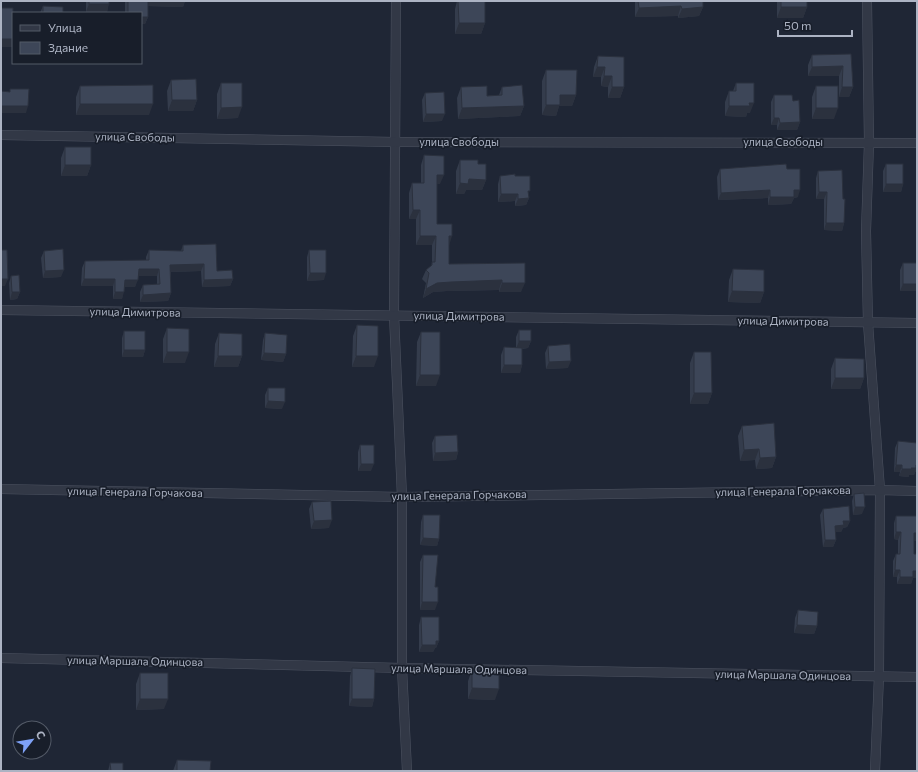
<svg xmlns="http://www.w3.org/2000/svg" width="918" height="772" font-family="Commissioner,sans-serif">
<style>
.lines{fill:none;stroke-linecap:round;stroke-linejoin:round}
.minor-casing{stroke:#4d5361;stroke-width:10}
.minor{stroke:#323846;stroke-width:9}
.wall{fill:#343c4c}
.shaded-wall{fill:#2b313e}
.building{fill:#3d4658;stroke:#2b313e}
.labels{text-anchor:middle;stroke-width:3.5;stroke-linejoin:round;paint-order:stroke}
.street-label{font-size:11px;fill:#acb3c3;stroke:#181e2a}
</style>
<rect width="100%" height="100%" fill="#1f2635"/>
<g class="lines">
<g class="minor-casing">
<g id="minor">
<path d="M396,1L394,315L402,497V668L407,771"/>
<path d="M867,1L869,143L866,231L868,323L880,490L879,676L875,771"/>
<path d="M1,135L396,142L917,143"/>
<path d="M1,310L917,323"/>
<path d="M1,489L402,497L880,490L917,491"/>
<path d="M1,658L402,668L917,677"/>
</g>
</g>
<use href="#minor" class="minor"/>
</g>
<g class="wall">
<path d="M86,1H109L107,12H86Z"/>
<path d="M125,1H185L183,7L148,6V17L145,24H141V13H125Z"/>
<path d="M457,1H485V23L481,34H455V9Z"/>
<path d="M635,1H703V7L699,16L678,18V16L635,17Z"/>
<path d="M777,1H807V7L803,18H777Z"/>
<path d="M43,6L63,13H40Z"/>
<path d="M851,54L853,87L849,97H839V76H808V65L812,55Z"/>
<path d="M598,56L624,87L620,98H608V87L601,86V77H593L594,67Z"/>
<path d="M546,70L576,95L572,106H559L556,116L542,115V81Z"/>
<path d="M171,80L197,100L193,111H168L167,91Z"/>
<path d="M221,83L238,118L217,119V94Z"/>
<path d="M736,83L750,113H747L746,117L725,116V102L729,91H733Z"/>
<path d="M80,86L149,115H76V97Z"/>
<path d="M816,86L834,119H812V97Z"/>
<path d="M461,87L487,96L499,95L502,87L524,106L520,116L458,119L457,98Z"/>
<path d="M425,93L442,121L423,122L422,100Z"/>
<path d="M774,95L793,101L800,122L797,130H777V125H771V102Z"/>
<path d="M65,147L91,165L87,176H61V158Z"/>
<path d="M424,155L440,184H437V224L449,243V264L525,263L521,292H499V290L447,291L433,292L423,298L426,283L422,279L426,270L431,266L432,263V245H416V219H409V193L412,183H421V165Z"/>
<path d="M460,160L478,164L486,180L482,190H466L464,194H456V171Z"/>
<path d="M886,164L903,184L901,192H883V171Z"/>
<path d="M720,169H787L798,197L794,198L791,204L768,205V198L718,200L717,177Z"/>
<path d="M818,171L843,199L844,223L842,231L824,230V199H816V178Z"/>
<path d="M500,176H515L528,195L529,198L526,205L515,206V201L498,202V184Z"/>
<path d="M183,245L217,271L233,279L230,286L202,287L201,271L171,272V293L168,301L140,302V292L143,285L157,284V276H138L135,287H124L122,299H113V286H81L82,268L85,261L146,260V257L149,250L181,251Z"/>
<path d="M309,250L324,280L307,281V257Z"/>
<path d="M44,251L61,277L43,278L41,258Z"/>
<path d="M903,263L917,291H900V270Z"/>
<path d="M733,269L764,292L760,303L728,302L729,280Z"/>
<path d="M11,276L20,292L17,299L10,300L9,283Z"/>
<path d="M357,325L374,367H352L353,336Z"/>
<path d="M167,328L185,363H163V339Z"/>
<path d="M519,330L531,341L528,348L522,349V365L520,373H501V355L504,347L516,348V337Z"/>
<path d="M124,331L145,350L143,357H122V338Z"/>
<path d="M421,332L436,386H416L417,342Z"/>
<path d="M219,333L242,356L238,367H214L215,344Z"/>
<path d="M265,333L286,354L283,362L261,360L263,340Z"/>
<path d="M548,346L568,368L546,369L545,353Z"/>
<path d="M694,352L712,393L708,404H690V363Z"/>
<path d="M835,358L864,378L860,389H831V369Z"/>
<path d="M268,388L282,409L265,408V395Z"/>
<path d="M742,426L776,457L772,468L756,469L755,460L740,461L738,436Z"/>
<path d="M435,436L458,452L456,460L433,461L432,443Z"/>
<path d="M898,441L915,472L914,475H909V477L899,476L900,472H894L895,448Z"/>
<path d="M360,445L371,471H358V452Z"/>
<path d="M854,494L862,514L853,515L852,501Z"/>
<path d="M312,502L329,528L311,529L309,509Z"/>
<path d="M823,509L850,521L847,527L843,528L841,532H835L836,540L833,547H823L820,515Z"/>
<path d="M423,515L439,539L437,546L420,545L421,522Z"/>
<path d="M896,516H917V541H914L913,578L911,584H897V577H893V561L896,554H898V540L894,539V523Z"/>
<path d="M423,555L435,587V610H420V562Z"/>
<path d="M798,610L817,626L814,634L794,633L795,618Z"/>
<path d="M421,617L439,641L436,648H435L433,652H419V625Z"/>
<path d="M352,668L374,699L372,707L349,706L350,676Z"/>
<path d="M472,670L495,700L468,699V681Z"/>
<path d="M140,673L164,709L136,710V684Z"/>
<path d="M177,760L210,771H173Z"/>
<path d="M110,763L123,771H108Z"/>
</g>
<g class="shaded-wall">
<path d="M147,1H185L183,7L145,6Z"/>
<path d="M89,4H109L107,12H86Z"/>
<path d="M681,6L678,16L635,17L639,8Z"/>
<path d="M703,7L699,16L678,18L682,9Z"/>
<path d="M781,7H807L803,18H777Z"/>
<path d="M141,17H148L145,24H141Z"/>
<path d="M459,23H485L481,34H455Z"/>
<rect x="1" y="39" width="12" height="8"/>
<path d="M843,66L839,76H808L812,67Z"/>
<path d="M597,67H605L601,77H593Z"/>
<path d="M604,76H612L608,87L601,86Z"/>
<path d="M612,87H624L620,98H608Z"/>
<path d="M842,87H853L849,97H839Z"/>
<path d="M560,95H576L572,106H559L556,116L542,115L546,105Z"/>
<path d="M172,100H197L193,111H168Z"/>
<path d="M749,103H754L750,113H747L746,117L725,116L729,106Z"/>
<path d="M80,104H153L149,115H76Z"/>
<path d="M1,106H28L26,113H1Z"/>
<path d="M524,106L520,116L458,119L462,108Z"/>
<path d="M242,107L238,118L217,119L221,108Z"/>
<path d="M816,108H838L834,119H812Z"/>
<path d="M426,114H445L442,121L423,122Z"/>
<path d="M774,118H779L777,125H771Z"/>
<path d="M800,122L797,130H777L780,123Z"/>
<path d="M65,165H91L87,176H61Z"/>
<path d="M437,175H444L440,184H433Z"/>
<path d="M469,179L486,180L482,190H466L464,194H456L460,183Z"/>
<path d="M886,184H903L901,192H883Z"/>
<path d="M770,190L768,198L718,200L721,193Z"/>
<path d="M794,190H800L798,197L794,198L791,204L768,205L770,197Z"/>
<path d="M819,192H827L824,199H816Z"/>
<path d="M501,194H518L515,201L498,202Z"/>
<path d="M529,198L526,205L515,206L518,199Z"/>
<path d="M413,210H420L416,219H409Z"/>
<path d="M826,223H844L842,231L824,230Z"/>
<path d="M420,236H436L432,245H416Z"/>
<path d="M449,236H452L449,246Z"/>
<path d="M204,264L201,271L168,272L170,265Z"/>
<path d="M139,269H159L157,276H136Z"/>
<path d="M64,270L61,277L43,278L45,271Z"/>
<path d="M310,273H326L324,280L307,281Z"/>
<path d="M1,279H8L5,286H1Z"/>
<path d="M84,279H115L113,286H81Z"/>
<path d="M233,279L230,286L202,287L204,280Z"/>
<path d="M125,280H138L135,287H122Z"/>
<path d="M502,280L499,290L447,291L433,292L423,298L426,289L437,283L451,282Z"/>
<path d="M502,283H525L521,292H499Z"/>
<path d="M903,284H917V291H900Z"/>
<path d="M732,291L764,292L760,303L728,302Z"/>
<path d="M12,292H20L17,299L10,300Z"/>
<path d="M115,292H124L122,299H113Z"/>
<path d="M171,293L168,301L140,302L143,295Z"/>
<path d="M519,341H531L528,348L516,349Z"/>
<path d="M124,350H145L143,357H122Z"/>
<path d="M167,352H189L185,363H163Z"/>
<path d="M264,353L286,354L283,362L261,360Z"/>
<path d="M218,356H242L238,367H214Z"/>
<path d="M356,356H378L374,367H352Z"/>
<path d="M571,361L568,368L546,369L549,362Z"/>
<path d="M504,365H522L520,373H501Z"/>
<path d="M420,375H440L436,386H416Z"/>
<path d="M835,378H864L860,389H831Z"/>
<path d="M694,393H712L708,404H690Z"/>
<path d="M268,401L285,402L282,409L265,408Z"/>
<path d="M759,449L755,460L740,461L744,450Z"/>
<path d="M458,452L456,460L433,461L435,453Z"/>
<path d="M776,457L772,468L756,469L760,458Z"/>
<path d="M361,464H374L371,471H358Z"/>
<path d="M896,465H902L900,472H894Z"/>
<path d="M916,465H917V472H915L914,475H909V477L899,476L902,469L911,468Z"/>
<path d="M855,507H865L862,514L853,515Z"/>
<path d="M332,520L329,528L311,529L314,521Z"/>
<path d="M843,521H850L847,527L843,528L841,532H833L835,526Z"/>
<path d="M896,532H901L898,540L894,539Z"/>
<path d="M914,533H917V541H911Z"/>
<path d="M423,538L439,539L437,546L420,545Z"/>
<path d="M825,540H836L833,547H823Z"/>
<path d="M895,570H900L897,577H893Z"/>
<path d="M913,571H917V578H913L911,584H897L900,577Z"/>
<path d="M422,602H438L435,610H420Z"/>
<path d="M797,625L817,626L814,634L794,633Z"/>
<path d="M436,641H439L436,648H435L433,652H419L422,645Z"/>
<path d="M472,688L499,689L495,700L468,699Z"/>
<path d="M140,699H168L164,709L136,710Z"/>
<path d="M352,699H374L372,707L349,706Z"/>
</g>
<g class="building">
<rect x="89" y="1" width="20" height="3"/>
<path d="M128,1H148V17H141V13H128Z"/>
<path d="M458,1H485V23H459Z"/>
<path d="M638,1H703V7L682,9L681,6L639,8Z"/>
<rect x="781" y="1" width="26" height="6"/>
<path d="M43,6L63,7V13H43Z"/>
<path d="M1,8H13V13H24H13V39H1Z"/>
<path d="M851,54L853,87H842L843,66L812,67V55Z"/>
<path d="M598,56L624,57V87H612V76H604L605,67H597Z"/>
<path d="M546,70H577L576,95H560V105H546Z"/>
<path d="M196,79L197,100H172L171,80Z"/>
<path d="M221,83H242V107L221,108Z"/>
<path d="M736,83H754V103H749L750,106H729V91H736Z"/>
<path d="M153,85V104H80V86Z"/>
<path d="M522,85L524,106L462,108L461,87L487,86V96L502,95V87Z"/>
<rect x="816" y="86" width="22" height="22"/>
<path d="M10,89H29L28,106H1V91L10,92Z"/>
<path d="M444,92L445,114H426L425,93Z"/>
<path d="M774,95H792L793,101L799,100L800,122L780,123L779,118H774Z"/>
<rect x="65" y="147" width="26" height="18"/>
<path d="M424,155L444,156V175H437V224H452V236H449V264L525,263V283H502V280L451,282L437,283L426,289L429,273L426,270L432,265V262H435L436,236H420V210H413L412,183H424Z"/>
<path d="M460,160H478V164H486V180L469,179L468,184L460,183Z"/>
<path d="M786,164L787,169H800V190H794V197H770V190L721,193L720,169Z"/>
<rect x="886" y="164" width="17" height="20"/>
<path d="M842,170L843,199H845L844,223H826L827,192H819L818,171Z"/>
<path d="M515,174V176H530V191H528L529,198L518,199V194H501L500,176Z"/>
<path d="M216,244L217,271L232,270L233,279L204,280V264L170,265L171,293L143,295V285L160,284L159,269H139L138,280H125L124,292H115V279H84L85,261L149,260V250L183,251V245Z"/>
<path d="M63,249L64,270L45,271L44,251Z"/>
<path d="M1,250H7L8,279H1Z"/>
<path d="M309,250H326V273H310Z"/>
<rect x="903" y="263" width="14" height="21"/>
<path d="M733,269L764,270V292L732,291Z"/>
<path d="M19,275L20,292H12L11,276Z"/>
<path d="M357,325L378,326V356H356Z"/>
<path d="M167,328L189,329V352H167Z"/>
<rect x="519" y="330" width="12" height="11"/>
<rect x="124" y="331" width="21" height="19"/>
<path d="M421,332H440V375H420Z"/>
<path d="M219,333L242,334V356H218Z"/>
<path d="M265,333L287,335L286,354L264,353Z"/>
<path d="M570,344L571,361L549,362L548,346Z"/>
<path d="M504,347L522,348V365H504Z"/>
<path d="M694,352H711L712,393H694Z"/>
<path d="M835,358L864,359V378H835Z"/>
<path d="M268,388H285V402L268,401Z"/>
<path d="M774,423L776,457L760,458L759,449L744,450L742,426Z"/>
<path d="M457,435L458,452L435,453V436Z"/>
<path d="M898,441L917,443V465H916V468H911L912,469H902V465H896Z"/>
<path d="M360,445H374V464H361Z"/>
<path d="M864,493L865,507H855L854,494Z"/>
<path d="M331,501L332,520L314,521L312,502Z"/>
<path d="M849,506L850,521H843L844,525L835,526L836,540H825L823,509Z"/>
<path d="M423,515H440L439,539L423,538Z"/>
<path d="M896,516H917V533H914V554H917V571H913V577H900V570H895L896,554H900L901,532H896Z"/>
<path d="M423,555H438L435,587H438V602H422Z"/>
<path d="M798,610L818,612L817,626L797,625Z"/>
<path d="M421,617H439V641H436V645H422Z"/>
<path d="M352,668L375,669L374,699H352Z"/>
<path d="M472,670L499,671V689L472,688Z"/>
<rect x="140" y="673" width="28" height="26"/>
<path d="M177,760L211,761L210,771H177Z"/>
<path d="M110,763H123V771H111Z"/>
</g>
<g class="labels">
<g class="street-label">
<text transform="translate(135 137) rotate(1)" y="4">улица Свободы</text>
<text x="459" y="146">улица Свободы</text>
<text x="783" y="146">улица Свободы</text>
<text transform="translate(135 312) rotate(1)" y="4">улица Димитрова</text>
<text transform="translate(459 316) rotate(1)" y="4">улица Димитрова</text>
<text transform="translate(783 321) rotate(1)" y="4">улица Димитрова</text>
<text transform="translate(783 491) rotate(-1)" y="4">улица Генерала Горчакова</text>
<text transform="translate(135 492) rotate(1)" y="4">улица Генерала Горчакова</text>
<text transform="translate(459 495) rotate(-1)" y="4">улица Генерала Горчакова</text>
<text transform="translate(135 661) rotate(1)" y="4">улица Маршала Одинцова</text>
<text transform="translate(459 669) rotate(1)" y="4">улица Маршала Одинцова</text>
<text transform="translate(783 675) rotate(1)" y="4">улица Маршала Одинцова</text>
</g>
</g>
<rect width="918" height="772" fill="none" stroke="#acb3c3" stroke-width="4"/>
<rect x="12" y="12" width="130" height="52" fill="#181e2a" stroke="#535a67"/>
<rect x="20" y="25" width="20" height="6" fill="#323846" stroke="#535a67"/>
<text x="48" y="32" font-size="12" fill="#acb3c3">Улица</text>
<rect x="20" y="42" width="20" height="12" fill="#3d4658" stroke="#535a67"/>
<text x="48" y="52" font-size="12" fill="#acb3c3">Здание</text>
<g transform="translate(32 740) rotate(59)"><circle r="19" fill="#181e2a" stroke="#535a67"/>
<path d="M0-3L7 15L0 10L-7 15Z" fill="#7ea1f6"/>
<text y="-6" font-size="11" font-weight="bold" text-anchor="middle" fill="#acb3c3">С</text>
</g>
<path d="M778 30v6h74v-6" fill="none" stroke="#acb3c3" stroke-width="2"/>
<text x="784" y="30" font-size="12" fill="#acb3c3" stroke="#181e2a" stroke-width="3" paint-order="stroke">50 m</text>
</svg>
